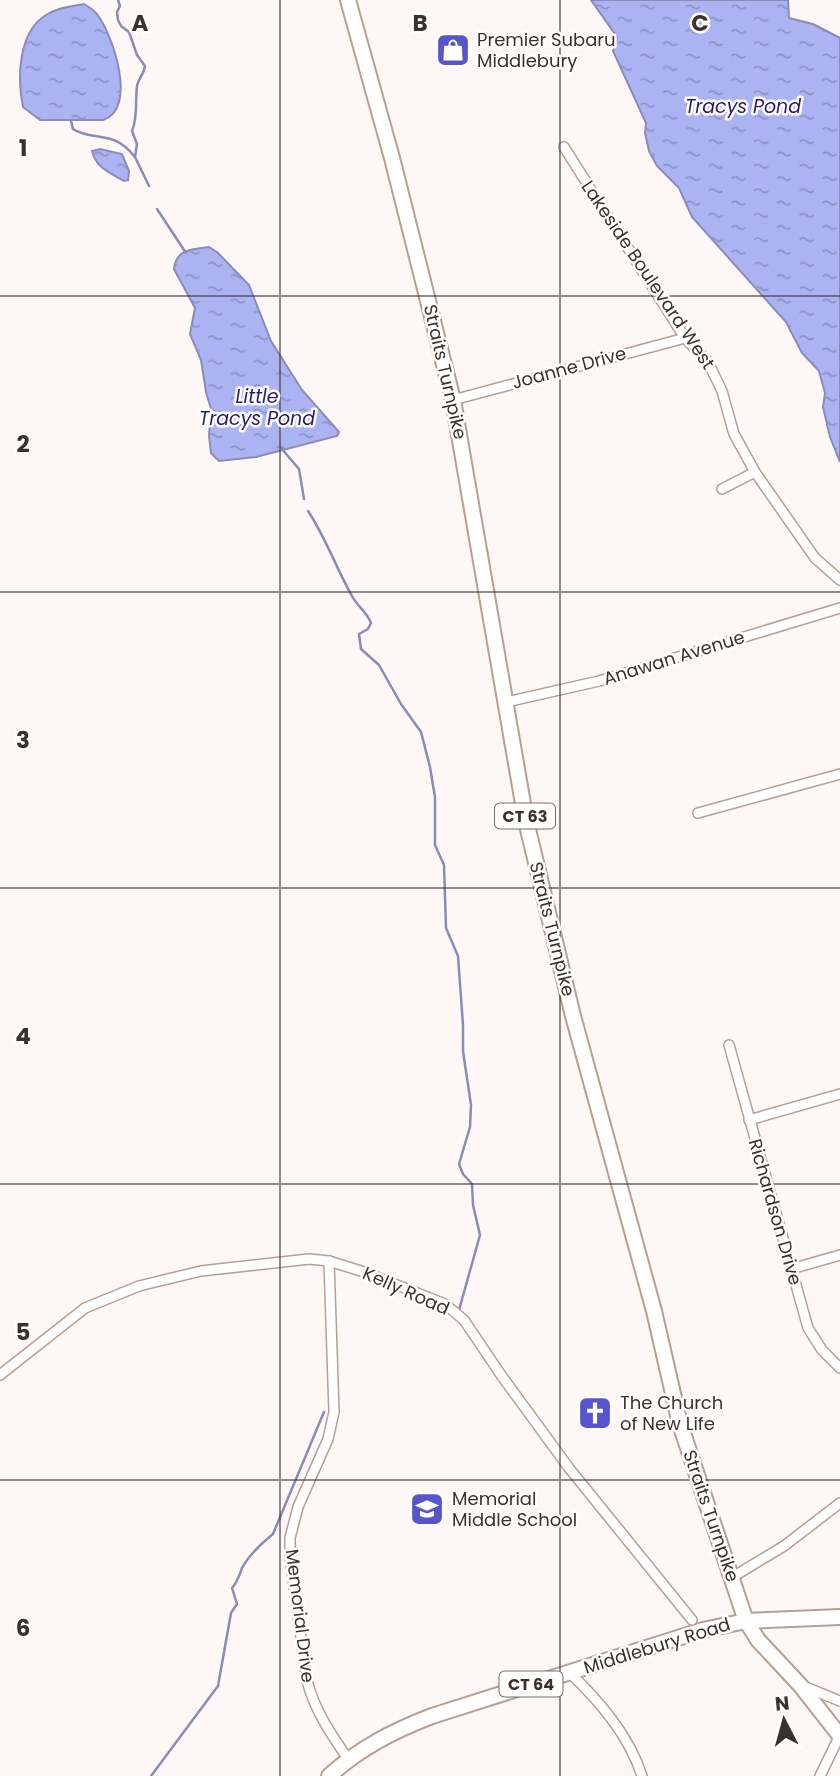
<svg xmlns="http://www.w3.org/2000/svg" width="840" height="1776" font-family="Poppins,sans-serif">
<style>
.water{fill:url(#water-ripples);stroke:#8a8cb7;stroke-width:2}
.lines{fill:none;stroke-linecap:round;stroke-linejoin:round}
.stream{stroke:#8a8cb7;stroke-width:2.5}
.street-casing{stroke:#b79f95;stroke-width:12}
.primary-casing{stroke:#b79f95;stroke-width:18}
.street{stroke:#fff;stroke-width:9}
.primary{stroke:#fff;stroke-width:14}
.grid{fill:none;stroke:#3a302c;stroke-width:2;stroke-opacity:0.55}
.labels{text-anchor:middle;stroke-width:5;stroke-linejoin:round;paint-order:stroke}
.shield{fill:#fff;stroke:#756e6b;stroke-width:2}
.shield-label{font-size:16px;font-weight:bold;fill:#3a302c}
.poi-label{font-size:18px;fill:#3a302c;stroke:#fff;text-anchor:start}
.street-label{font-size:18px;fill:#3a302c;stroke:#fff}
.water-label{font-size:19px;font-style:italic;fill:#261b73;stroke:#fff}
.grid-label{font-size:23px;text-anchor:middle;font-weight:bold;fill:#3a302c;stroke:#fff;stroke-width:5;stroke-linejoin:round;paint-order:stroke}
</style>
<defs>
<pattern id="water-ripples" width="26" height="14" patternUnits="userSpaceOnUse" patternTransform="scale(1.75)"><rect width="26" height="14" fill="#acb3f2"/><path d="M2 4q2-2 4 0t4 0M15 11q2-2 4 0t4 0" fill="none" stroke="#8d92c4"/></pattern>
</defs>
<rect width="100%" height="100%" fill="#fdf8f5"/>
<g class="water">
<path d="M591,0H788L789,18L813,24L840,38V462L830,437L823,407L825,393L819,371L802,353L786,322L692,217L679,188L657,166L649,151L645,133L646,123L613,51L617,37Z"/>
<path d="M84,4C89,7 94,10 97,14C113,35 138,109 103,120H40L23,107C17,78 18,32 46,15C57,8 71,6 84,4Z"/>
<path d="M100,149L122,154L129,171L128,180L124,181C110,173 96,168 92,151Z"/>
<path d="M209,247L217,252L249,285L271,341L302,390L339,432L337,436L256,457L219,461L211,453L209,436L211,409L206,392L201,360L190,334L195,308L174,269C176,249 192,249 209,247Z"/>
</g>
<g class="lines">
<g class="stream">
<path d="M118,0L120,6L117,12L118,20L121,26L129,32L137,55L145,66C144,74 138,79 137,86C135,102 138,117 132,131L137,144L135,157L149,186"/>
<path d="M71,121L73,129C93,142 113,129 134,156"/>
<path d="M157,209L186,253"/>
<path d="M281,448L299,469L304,499"/>
<path d="M308,511C326,538 336,568 352,596C357,606 367,612 371,623L368,629L359,634L361,649L379,665L401,704L421,732L430,767L435,797V845L444,865L446,928L458,956L463,1025V1051L471,1105L470,1127L459,1164L463,1174L472,1184L473,1205L480,1235L459,1310"/>
<path d="M151,1776L218,1686L231,1613L237,1604L232,1588C238,1581 239,1576 242,1568C249,1555 262,1543 273,1534L324,1412"/>
</g>
<g class="street-casing">
<g id="street">
<path d="M564,147L685,338L708,362L722,391L734,434L755,472L815,558L840,580"/>
<path d="M453,400L685,338"/>
<path d="M722,489L755,472"/>
<path d="M506,702L599,681L840,608"/>
<path d="M698,813L840,774"/>
<path d="M729,1045L808,1328L822,1350L840,1368"/>
<path d="M749,1120L840,1094"/>
<path d="M329,1261L334,1412L328,1439L298,1507L290,1538V1556L307,1681C315,1711 331,1734 348,1759"/>
<path d="M791,1269L840,1255"/>
<path d="M0,1375L85,1308L139,1286L201,1271L309,1259L329,1261L364,1272L445,1304L464,1320L501,1375L569,1468L692,1620"/>
<path d="M731,1578L784,1546L840,1503"/>
<path d="M570,1673C599,1701 629,1735 642,1776"/>
<path d="M803,1686L840,1701"/>
<path d="M820,1776L840,1735"/>
</g>
</g>
<g class="primary-casing">
<g id="primary">
<path d="M348,0L392,158L453,400L526,821L573,1016L654,1311L680,1424L746,1621L758,1640L800,1685L840,1736"/>
<path d="M329,1776C360,1748 393,1731 432,1716L703,1630L746,1621L840,1617"/>
</g>
</g>
<use href="#street" class="street"/>
<use href="#primary" class="primary"/>
</g>
<path class="grid" d="M280,0V1776M560,0V1776M0,296H840M0,592H840M0,888H840M0,1184H840M0,1480H840"/>
<defs>
<g id="shop-square" transform="scale(1.75)"><rect x="-9" y="-9" width="18" height="18" rx="4" fill="#5754cc" stroke="#fff"/><path d="M-5-2.5h2.3a2.7 3.5 0 0 1 5.4 0H5L5.5 6h-11ZM-1.5-2.5h3a1.5 2.3 0 0 0-3 0Z" fill="#fff"/></g>
<g id="church-square" transform="scale(1.75)"><rect x="-9" y="-9" width="18" height="18" rx="4" fill="#5754cc" stroke="#fff"/><path d="M-1.2-6h2.4v3.5h3.3v2.4h-3.3V6h-2.4V-.1h-3.3v-2.4h3.3Z" fill="#fff"/></g>
<g id="school-square" transform="scale(1.75)"><rect x="-9" y="-9" width="18" height="18" rx="4" fill="#5754cc" stroke="#fff"/><path d="M0-5L7-2L0 1L-7-2ZM-4 1L0 2.5L4 1V4Q0 6-4 4Z" fill="#fff"/></g>
</defs>
<g fill-rule="evenodd">
<use href="#shop-square" x="453" y="50"/>
<use href="#church-square" x="595" y="1413"/>
<use href="#school-square" x="427" y="1509"/>
</g>
<g class="labels">
<g class="shield">
<rect x="495" y="803.5" width="60" height="25" rx="5"/>
<rect x="499.5" y="1671.5" width="63" height="25" rx="5"/>
</g>
<g class="shield-label">
<text x="525" y="822">CT 63</text>
<text x="531" y="1690">CT 64</text>
</g>
<g class="poi-label">
<text x="477" y="46">Premier Subaru<tspan x="477" dy="21">Middlebury</tspan></text>
<text x="620" y="1409">The Church<tspan x="620" dy="21">of New Life</tspan></text>
<text x="452" y="1505">Memorial<tspan x="452" dy="21">Middle School</tspan></text>
</g>
<g class="street-label">
<text transform="translate(648 275) rotate(56)" y="6">Lakeside Boulevard West</text>
<text transform="translate(569 368) rotate(-15)" y="6">Joanne Drive</text>
<text transform="translate(445 372) rotate(77)" y="6">Straits Turnpike</text>
<text transform="translate(674 658) rotate(-17)" y="6">Anawan Avenue</text>
<text transform="translate(552 929) rotate(76)" y="6">Straits Turnpike</text>
<text transform="translate(775 1212) rotate(74)" y="6">Richardson Drive</text>
<text transform="translate(406 1291) rotate(24)" y="6">Kelly Road</text>
<text transform="translate(711 1516) rotate(71)" y="6">Straits Turnpike</text>
<text transform="translate(300 1616) rotate(83)" y="6">Memorial Drive</text>
<text transform="translate(657 1646) rotate(-17)" y="6">Middlebury Road</text>
</g>
<g class="water-label">
<text x="743" y="113">Tracys Pond</text>
<text x="257" y="403">Little<tspan x="257" dy="22">Tracys Pond</tspan></text>
</g>
</g>
<g class="grid-label">
<text x="140" y="31">A</text>
<text x="420" y="31">B</text>
<text x="700" y="31">C</text>
<text x="23" y="156">1</text>
<text x="23" y="452">2</text>
<text x="23" y="748">3</text>
<text x="23" y="1044">4</text>
<text x="23" y="1340">5</text>
<text x="23" y="1636">6</text>
</g>
<g transform="translate(784 1720) rotate(354)" stroke="#ffffff" stroke-width="5" paint-order="stroke">
<path d="M0-5L12 26L0 18L-12 26Z" fill="#3a302c"/>
<text y="-10" font-size="19" font-weight="bold" text-anchor="middle" fill="#3a302c">N</text>
</g>
</svg>
